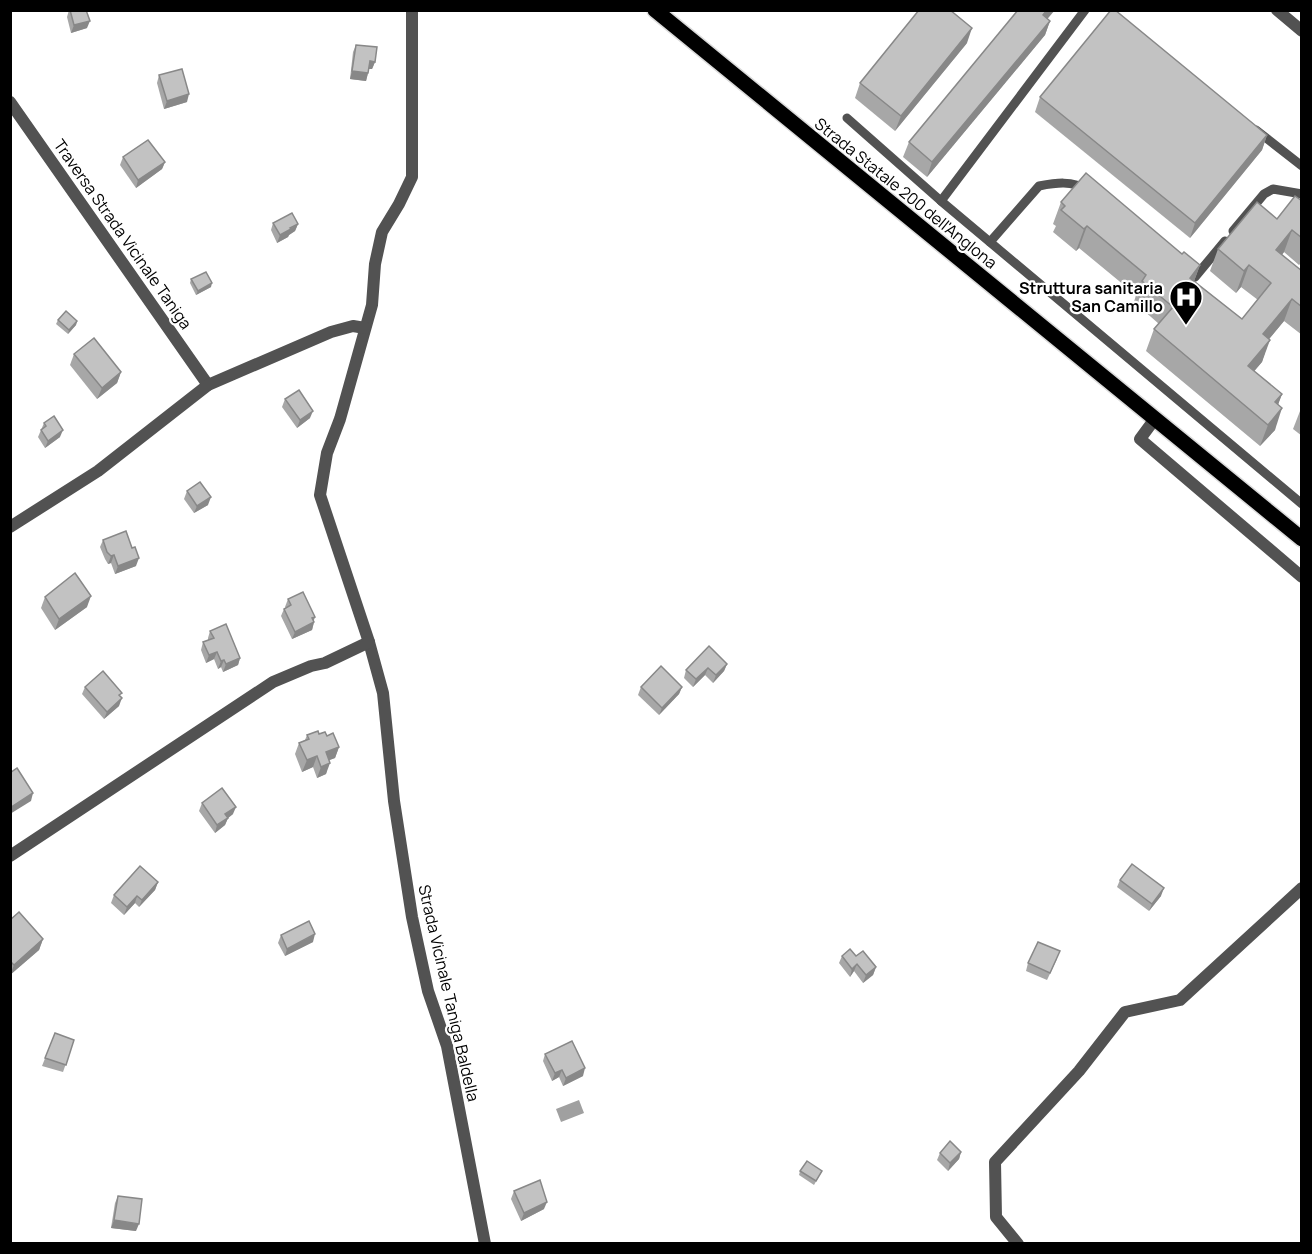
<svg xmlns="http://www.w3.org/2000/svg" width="1312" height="1254" font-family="Manrope,sans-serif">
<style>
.water{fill:#a0a0a0}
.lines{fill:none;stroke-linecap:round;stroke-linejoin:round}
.primary-casing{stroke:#dbdbdb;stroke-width:18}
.lane{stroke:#525252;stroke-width:9}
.street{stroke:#525252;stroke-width:12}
.primary{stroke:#000;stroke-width:15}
.wall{fill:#a7a7a7}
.shaded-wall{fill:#888}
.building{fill:#c2c2c2;stroke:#888;stroke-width:1.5}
.labels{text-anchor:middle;stroke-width:4.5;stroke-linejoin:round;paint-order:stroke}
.street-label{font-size:16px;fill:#000;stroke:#fff}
.poi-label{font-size:16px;font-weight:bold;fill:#000;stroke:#fff;text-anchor:end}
</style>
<rect width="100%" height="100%" fill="#fff"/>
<path class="water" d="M579,1100L584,1113L561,1122L556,1109Z"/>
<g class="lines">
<g class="primary-casing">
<path id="primary" d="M655,10L1302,539"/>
</g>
<g class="lane">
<path d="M847,118L941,201L1302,504"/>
<path d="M1256,130L1302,166"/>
<path d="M941,201L1085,10"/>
<path d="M1233,231L1264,194L1273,189L1302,194"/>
<path d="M990,242L1039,186C1055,183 1073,180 1086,190"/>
<path d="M1188,272L1195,277L1225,241"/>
</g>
<g class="street">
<path d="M412,10V177L399,204L382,232L375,264L372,305L340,419L327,453L320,495L369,642L383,693L394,801L412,917L428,991L447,1046L485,1244"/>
<path d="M1277,10L1302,31"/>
<path d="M10,102L208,385"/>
<path d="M1154,420L1140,439L1302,577"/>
<path d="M10,527L98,471L208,385L331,332L353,326L365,328"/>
<path d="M10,856L273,682L311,666L325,663L369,642"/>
<path d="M1018,1244L996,1217L995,1162L1079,1071L1125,1012L1180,1000L1302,888"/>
</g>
<use href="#primary" class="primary"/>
</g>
<g class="wall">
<path d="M69,10H86L87,28L71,33L67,17Z"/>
<path d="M1048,19L1050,21L1045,35L927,177L903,157L909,142Z"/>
<path d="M967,43L895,131L855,98L860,83Z"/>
<path d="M356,45L375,62L372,69H369L366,81L350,79L353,52Z"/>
<path d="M159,75L187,102L164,109L157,83Z"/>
<path d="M1040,97L1267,135L1262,150L1190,238L1035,112Z"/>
<path d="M123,157L165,162L162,169L136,188L120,165Z"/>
<path d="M1302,201V262L1299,265L1284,252L1282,255L1302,271V335L1284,321L1269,339L1262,362L1254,371L1282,394L1278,404L1275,430L1260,446L1146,351L1154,329L1159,324L1134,302L1136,295L1079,248L1076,251L1053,232L1056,226L1053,224L1061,202L1182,254L1200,265L1194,281L1242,319L1258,300L1241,287L1236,293L1210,271L1218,249L1277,219Z"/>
<path d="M273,223L298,224L295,231L289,235L288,237L277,243L271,230Z"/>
<path d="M191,279L211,287L196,295L190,283Z"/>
<path d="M58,320L77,321L76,325L68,334L56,324Z"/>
<path d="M74,354L121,372L117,383L97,399L70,365Z"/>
<path d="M285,399L310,418L297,428L282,407Z"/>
<path d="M1302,406V436L1293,429Z"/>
<path d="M44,423L60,437L45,448L38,437Z"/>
<path d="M187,491L208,505L194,513L184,499Z"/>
<path d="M103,540L136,566L115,574L111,563L108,564L105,559L100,547Z"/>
<path d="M45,597L87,607L55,630L41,608Z"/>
<path d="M288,599L315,617L314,620V622L312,630L292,639L281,616L284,609L286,608L285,607Z"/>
<path d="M210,631L240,658L238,665L223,672L221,667L218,669L214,659L206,663L201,650L203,642L208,640V638Z"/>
<path d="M727,664L724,671L713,683L705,675L693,687L684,678L686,670Z"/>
<path d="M85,687L120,697L119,706L104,719L82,694Z"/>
<path d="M641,687H682L679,694L659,715L638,695Z"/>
<path d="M319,734L327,736L339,747L335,758L329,760L326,774L317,778L313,767L302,772L295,754L299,743L305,740L307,735Z"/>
<path d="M202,803L233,814L228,818L225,825L215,833L199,811Z"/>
<path d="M1120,880L1161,896L1149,911L1117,887Z"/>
<path d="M158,882L155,890L139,907L135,903L124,915L111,903L114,895Z"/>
<path d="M10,920L43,939L39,950L10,975Z"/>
<path d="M281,935L313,942L285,956L278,943Z"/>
<path d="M842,956H856L876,967L873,975L863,983L854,971L850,977L839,963Z"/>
<path d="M1057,959L1047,980L1026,971L1028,963Z"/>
<path d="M55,1033L74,1040L63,1072L42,1066Z"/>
<path d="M545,1054L583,1076L563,1086L559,1077L552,1081L543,1061Z"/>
<path d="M961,1152L959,1159L948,1171L937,1160L940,1153Z"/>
<path d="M800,1171H822L814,1185L799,1175Z"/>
<path d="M514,1191L544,1209L521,1221L511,1199Z"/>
<path d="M118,1196L136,1231L111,1228L115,1203Z"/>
</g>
<g class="shaded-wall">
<path d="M1047,10H1055L1038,30L1043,15Z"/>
<path d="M90,21L87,28L71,33L74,25Z"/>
<path d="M1050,21L1045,35L927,177L932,162Z"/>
<path d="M972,28L967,43L895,131L901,116Z"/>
<path d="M370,61L375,62L372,69H367Z"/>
<path d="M352,71L368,73L366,81L350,79Z"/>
<path d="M189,94L187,102L164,109L167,101Z"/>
<path d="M1267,135L1262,150L1190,238L1195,223Z"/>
<path d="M165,162L162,169L136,188L138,180Z"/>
<path d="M298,224L295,231L289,235L288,237L277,243L280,235Z"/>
<path d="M1087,226L1079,248L1076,251L1084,229Z"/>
<path d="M1292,230L1284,252L1268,272L1276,250Z"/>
<path d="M1200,265L1192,287L1190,278Z"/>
<path d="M1249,265L1241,287L1236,293L1244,271Z"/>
<path d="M212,283L211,287L196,295L198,291Z"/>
<path d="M1292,299L1284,321L1255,356L1263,334Z"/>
<path d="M77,321L76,325L68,334L69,330Z"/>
<path d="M1270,340L1262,362L1240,388L1248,366Z"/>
<path d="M121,372L117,383L97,399L102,388Z"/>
<path d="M1282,394L1274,416L1275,402Z"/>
<path d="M1282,408L1275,430L1260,446L1268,425Z"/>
<path d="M313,411L310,418L297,428L300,420Z"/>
<path d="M63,430L60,437L45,448L48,441Z"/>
<path d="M211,497L208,505L194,513L197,506Z"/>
<path d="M114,555L111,563L108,564L111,556Z"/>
<path d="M139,558L136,566L115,574L118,566Z"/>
<path d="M91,596L87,607L55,630L59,619Z"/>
<path d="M315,617L312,623L314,622L312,630L292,639L295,632Z"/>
<path d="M217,652L214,659L206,663L209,655Z"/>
<path d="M240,658L238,665L223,672L226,664Z"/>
<path d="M224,660L221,667L218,669L221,661Z"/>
<path d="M727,664L724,671L713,683L716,675Z"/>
<path d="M708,668L705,675L693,687L696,679Z"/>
<path d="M682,687L679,694L659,715L662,708Z"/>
<path d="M122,698L119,706L104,719L107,712Z"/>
<path d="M339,747L335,758L322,763L326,752Z"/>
<path d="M317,756L313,767L302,772L307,760Z"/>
<path d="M330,763L326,774L317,778L321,767Z"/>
<path d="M33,793L31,801L10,814V808Z"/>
<path d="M236,807L233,814L228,818L225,825L215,833L217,825L225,814Z"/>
<path d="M158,882L155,890L139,907L142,900Z"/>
<path d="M1164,888L1161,896L1149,911L1152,904Z"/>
<path d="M137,896L135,903L124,915L127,907Z"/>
<path d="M315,934L313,942L285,956L287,949Z"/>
<path d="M43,939L39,950L10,975L14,965Z"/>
<path d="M857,964L854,971L850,977L852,969Z"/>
<path d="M876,967L873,975L863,983L866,975Z"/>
<path d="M585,1068L583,1076L563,1086L566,1078Z"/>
<path d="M562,1070L559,1077L552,1081L555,1073Z"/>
<path d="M961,1152L959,1159L948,1171L950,1163Z"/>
<path d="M547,1202L544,1209L521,1221L524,1213Z"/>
<path d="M114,1220L139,1224L136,1231L111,1228Z"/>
</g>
<g class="building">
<path d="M70,10H86L90,21L74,25Z"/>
<path d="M919,10H950L972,28L901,116L860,83Z"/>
<path d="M1018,10H1047L1043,15L1050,21L932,162L909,142Z"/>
<path d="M1111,10H1115L1267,135L1195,223L1040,97Z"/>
<path d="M356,45L377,47L375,62L370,61L368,73L352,71Z"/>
<path d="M182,69L189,94L167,101L159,75Z"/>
<path d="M148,140L165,162L138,180L123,157Z"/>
<path d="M1086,173L1182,254L1184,252L1200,265L1190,278L1242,319L1271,283L1249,265L1244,271L1218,249L1257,202L1277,219L1295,196L1302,201V238L1292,230L1276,250L1302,271V307L1292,299L1263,334L1270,340L1248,366L1282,394L1275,402L1282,408L1268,425L1154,329L1173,307L1142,281L1146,275L1087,226L1084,229L1061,210L1065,206L1061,202Z"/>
<path d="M292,213L298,224L290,228L291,229L280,235L273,223Z"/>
<path d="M206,272L212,283L198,291L191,279Z"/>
<path d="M66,311L77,321L69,330L58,320Z"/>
<path d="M94,338L121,372L102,388L74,354Z"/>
<path d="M299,390L313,411L300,420L285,399Z"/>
<path d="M54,416L63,430L48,441L41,430L46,426L44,423Z"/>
<path d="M200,482L211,497L197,506L187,491Z"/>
<path d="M126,531L132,548L135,547L139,558L118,566L114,555L111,556L107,552L103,540Z"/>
<path d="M75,573L91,596L59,619L45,597Z"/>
<path d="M303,592L315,617L312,618L314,622L295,632L284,609L291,605L288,599Z"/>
<path d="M226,624L240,658L226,664L224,660L221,661L217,652L209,655L203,642L214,638L210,631Z"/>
<path d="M709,646L727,664L716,675L708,668L696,679L686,670Z"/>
<path d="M661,666L682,687L662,708L641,687Z"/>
<path d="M103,671L122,693L119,695L122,698L107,712L85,687Z"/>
<path d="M318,731L319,734L325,732L327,736L333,733L339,747L326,752L330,763L321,767L317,756L307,760L299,743L309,739L307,735Z"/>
<path d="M17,768L33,793L10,808V773Z"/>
<path d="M222,788L236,807L225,814L228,818L217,825L202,803Z"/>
<path d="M1132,864L1164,888L1152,904L1120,880Z"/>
<path d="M140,866L158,882L142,900L137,896L127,907L114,895Z"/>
<path d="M19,912L43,939L14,965L10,961V920Z"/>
<path d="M309,921L315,934L287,949L281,935Z"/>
<path d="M1038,942L1060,951L1050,973L1028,963Z"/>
<path d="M850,949L856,956L863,951L876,967L866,975L857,964L852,969L842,956Z"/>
<path d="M55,1033L74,1040L66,1065L45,1058Z"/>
<path d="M572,1041L585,1068L566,1078L562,1070L555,1073L545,1054Z"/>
<path d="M950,1141L961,1152L950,1163L940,1153Z"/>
<path d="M807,1161L822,1171L816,1181L800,1171Z"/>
<path d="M540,1180L547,1202L524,1213L514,1191Z"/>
<path d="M118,1196L142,1199L139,1224L114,1220Z"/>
</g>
<defs>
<g id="hospital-pin" transform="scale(1.725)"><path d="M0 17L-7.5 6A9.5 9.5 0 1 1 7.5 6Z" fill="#000" stroke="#fff"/><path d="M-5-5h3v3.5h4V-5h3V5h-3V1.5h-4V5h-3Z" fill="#fff"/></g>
</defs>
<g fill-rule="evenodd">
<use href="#hospital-pin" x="1186" y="297"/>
</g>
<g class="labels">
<g class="street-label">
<text transform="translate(906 193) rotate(39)" y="6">Strada Statale 200 dell'Anglona</text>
<text transform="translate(123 234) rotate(55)" y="6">Traversa Strada Vicinale Taniga</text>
<text transform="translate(449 993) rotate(77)" y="6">Strada Vicinale Taniga Baldella</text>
</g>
<g class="poi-label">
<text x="1163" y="294">Struttura sanitaria<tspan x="1163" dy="18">San Camillo</tspan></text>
</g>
</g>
<rect width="1312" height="1254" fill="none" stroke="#000000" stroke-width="24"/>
</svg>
